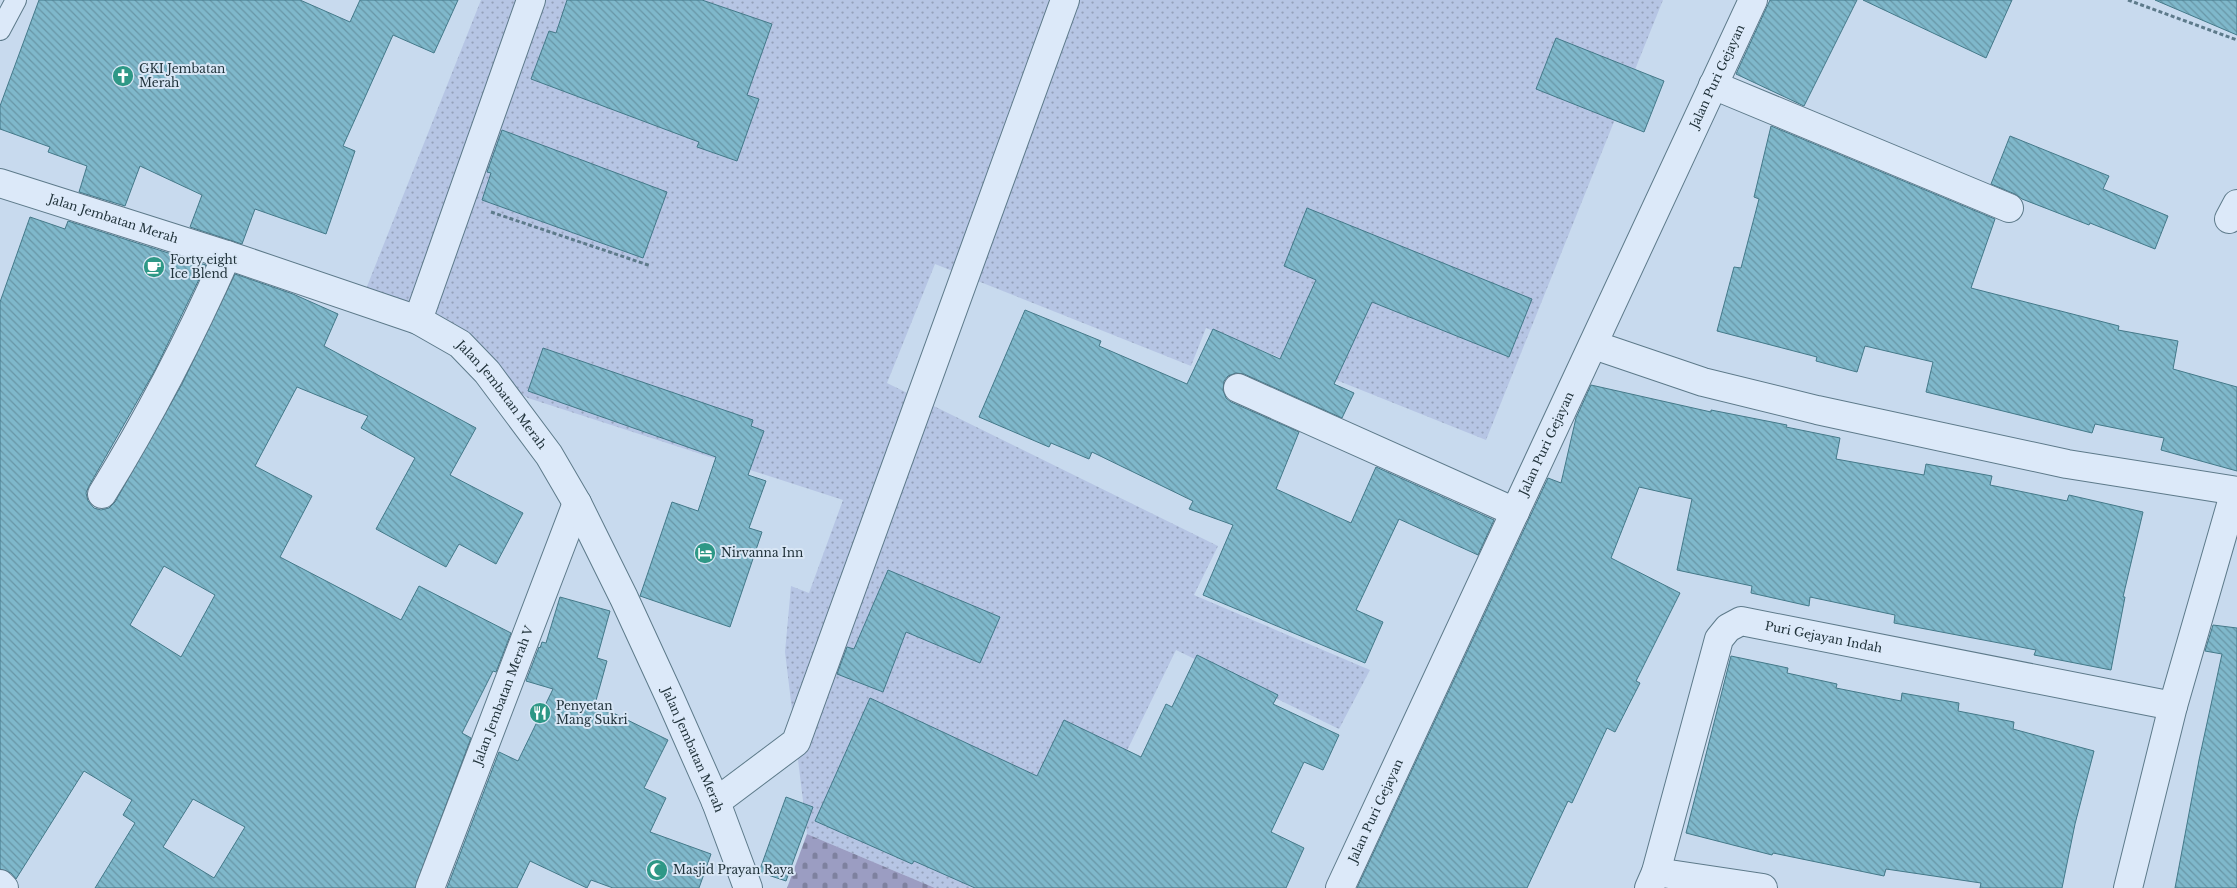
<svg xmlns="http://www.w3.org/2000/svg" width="2237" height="888" font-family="'Libre Baskerville',serif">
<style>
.farmland{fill:url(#farmland-dots)}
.cemetery{fill:url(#cemetery-stones)}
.building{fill:url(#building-back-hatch);stroke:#447989;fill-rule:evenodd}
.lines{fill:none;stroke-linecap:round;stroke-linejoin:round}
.service-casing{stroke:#5d7a8a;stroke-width:22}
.minor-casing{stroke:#5d7a8a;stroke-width:30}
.tertiary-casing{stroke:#5d7a8a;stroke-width:30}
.path{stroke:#5d7a8a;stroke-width:3;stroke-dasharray:4 2.5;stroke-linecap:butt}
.service{stroke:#dce9f9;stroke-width:20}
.minor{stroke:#dce9f9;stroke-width:28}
.tertiary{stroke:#dce9f9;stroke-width:28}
.labels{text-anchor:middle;stroke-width:4;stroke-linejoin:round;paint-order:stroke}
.poi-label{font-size:12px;fill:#21333b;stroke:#d8e6f5;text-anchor:start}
.street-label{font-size:12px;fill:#21333b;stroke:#d8e6f5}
</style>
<defs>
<pattern id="farmland-dots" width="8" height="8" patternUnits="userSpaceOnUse" patternTransform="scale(1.25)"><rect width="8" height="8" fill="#b6c5e4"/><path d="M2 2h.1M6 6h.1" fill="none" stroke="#94a1ba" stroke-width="1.8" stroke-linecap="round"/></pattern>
<pattern id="cemetery-stones" width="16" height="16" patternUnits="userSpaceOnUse" patternTransform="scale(1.25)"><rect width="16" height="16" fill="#9b9dc2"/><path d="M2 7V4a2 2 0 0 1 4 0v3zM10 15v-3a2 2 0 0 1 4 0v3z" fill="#7e819f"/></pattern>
<pattern id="building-back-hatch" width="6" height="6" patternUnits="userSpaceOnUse" patternTransform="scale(1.25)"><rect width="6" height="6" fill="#7fb8cb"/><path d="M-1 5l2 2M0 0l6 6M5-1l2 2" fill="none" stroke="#6896a6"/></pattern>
</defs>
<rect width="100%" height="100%" fill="#c8daee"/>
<path class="farmland" d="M481,0H1663L1486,440L1206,328L1191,366L935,264L887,383L1218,546L1194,595L1370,670L1339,729L1176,650L1121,763L1290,841L1270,888H935L807,834L785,652L791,586L809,593L843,500L528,398L362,299Z"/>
<path class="cemetery" d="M807,834L935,888H787Z"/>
<g class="building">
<path d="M39,0H300L350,22L360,0H458L434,53L393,35L343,146L355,151L326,234L255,209L242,244L190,227L202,195L140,166L125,206L79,192L87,166L48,152L50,147L0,129V106Z"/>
<path d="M567,0H702L772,24L747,95L759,99L737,161L697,147L699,142L531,79L549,31L556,33Z"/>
<path d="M1770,0H1857L1804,106L1736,74Z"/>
<path d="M1863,0H2012L1986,58Z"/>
<path d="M2155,0H2237V35Z"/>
<path d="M1556,38L1664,81L1644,132L1536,89Z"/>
<path d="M1771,126L1995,219L1971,288L2119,326L2118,330L2178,341L2173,369L2237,387V471L2161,450L2164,438L2095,424L2092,433L1926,392L1933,362L1865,346L1857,372L1816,361L1817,357L1717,331L1734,267L1741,268L1759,199L1754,197Z"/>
<path d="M502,130L667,192L643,258L482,200L491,173L487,172Z"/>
<path d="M2010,136L2109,176L2103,189L2168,216L2155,249L2090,223L2089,225L2022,199L2015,194L1991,184Z"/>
<path d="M1307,208L1532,299L1509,357L1372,302L1334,384L1354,393L1342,418L1244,374L1236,373L1228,376L1224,381L1223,390L1226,398L1231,402L1299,432L1276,489L1351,523L1376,467L1494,520L1478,555L1399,519L1356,610L1383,622L1365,663L1203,595L1233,525L1189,509L1193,501L1092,452L1089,459L1051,443L1049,447L979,417L1025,310L1101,341L1099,346L1187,384L1213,329L1280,359L1316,280L1284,266Z"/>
<path d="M30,217L65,229L68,221L206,265L155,370L89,486L86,493L88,501L94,508L101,510L109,508L115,502L182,384L235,274L293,294L338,314L324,346L476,428L450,475L523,513L496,564L459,544L446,567L376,529L415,458L361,428L368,416L297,387L255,466L312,496L280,557L401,620L419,586L511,633L496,672L493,671L462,733L471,738L415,888H95L135,823L123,815L132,800L84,771L16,879L11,873L0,869V302ZM164,566L215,595L181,657L130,625ZM193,799L245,827L214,878L163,847Z"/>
<path d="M543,348L753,420L751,426L764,431L748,475L766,481L749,528L762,532L730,627L640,596L672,502L698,511L716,457L528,391Z"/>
<path d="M1591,385L1711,412V410L1787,425L1786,427L1840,438L1836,459L1924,475L1926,464L1992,476L1990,485L2067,501L2069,495L2143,512L2123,597H2125L2111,670L2034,655L2036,650L1894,623L1895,615L1810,597L1809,606L1751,593L1752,586L1677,570L1692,499L1639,487L1611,558L1680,593L1636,681L1640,683L1615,732L1607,728L1572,803L1568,801L1527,888H1357L1548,478L1561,483L1576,418Z"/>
<path d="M888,570L1000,617L980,663L906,632L883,692L837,674L847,647L854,649Z"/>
<path d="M560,597L610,611L597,658L607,661L595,704L668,740L644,788L666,798L650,832L711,854L699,888H613L591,880L587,888L530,861L517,888H447L499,752L518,761L553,689L526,681L539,647L540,648L542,642L546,643Z"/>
<path d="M2213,625L2237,628V888H2175L2199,760L2222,654L2205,651Z"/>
<path d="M1197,655L1278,695L1273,704L1339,735L1323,770L1304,762L1271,832L1304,848L1286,888H975L914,861L912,864L815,821L870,698L1037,776L1064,720L1141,757L1166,704L1172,707Z"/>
<path d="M1731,656L1788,668L1787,673L1837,684L1836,688L1901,701L1902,693L1959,703L1958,711L2014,722L2013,729L2094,751L2075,824L2062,888H1980L1981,883L1886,869L1884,876L1773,853L1772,855L1686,833Z"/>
<path d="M786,797L813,807L786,881L759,872Z"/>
</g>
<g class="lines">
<g class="service-casing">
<path id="service" d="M0,30L16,0"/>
</g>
<g class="minor-casing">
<g id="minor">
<path d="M1713,85L2009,208"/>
<path d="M2229,219L2237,204"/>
<path d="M418,320L531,0"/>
<path d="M1594,345L1703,382L1817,410L2067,464L2237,491"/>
<path d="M1238,388L1515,512"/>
<path d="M102,494C150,416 190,339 227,255"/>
<path d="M716,802L796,742L1065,0"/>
<path d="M1656,872L1763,888"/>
<path d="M0,884L4,888"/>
<path id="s1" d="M430,888L577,503"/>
<path id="s2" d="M1340,888L1753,0"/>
<path id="s3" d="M1649,888L1656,872L1719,639L1728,628L1741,621L2173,706"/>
<path d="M2128,888L2173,706L2235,491"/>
</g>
</g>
<g class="tertiary-casing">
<g id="tertiary">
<path id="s4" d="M0,183L227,255L418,320L460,344L487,372L549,455L577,503L624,598L670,698L716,802L748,888"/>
</g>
</g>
<g class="path">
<path d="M2128,0L2237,40"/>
<path d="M491,212L651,266"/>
</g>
<use href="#service" class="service"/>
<use href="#minor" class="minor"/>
<use href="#tertiary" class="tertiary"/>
</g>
<defs>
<g id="church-disc" transform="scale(1.125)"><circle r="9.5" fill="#2e9886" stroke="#d8e6f5"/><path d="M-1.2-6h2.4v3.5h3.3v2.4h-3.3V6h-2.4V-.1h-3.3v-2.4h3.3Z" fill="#fff"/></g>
<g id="cafe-disc" transform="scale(1.125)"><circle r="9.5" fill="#2e9886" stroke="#d8e6f5"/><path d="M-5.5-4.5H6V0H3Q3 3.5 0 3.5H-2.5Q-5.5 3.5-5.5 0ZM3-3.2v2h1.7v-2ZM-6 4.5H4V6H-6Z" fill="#fff"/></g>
<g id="hotel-disc" transform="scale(1.125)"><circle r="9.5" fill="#2e9886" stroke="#d8e6f5"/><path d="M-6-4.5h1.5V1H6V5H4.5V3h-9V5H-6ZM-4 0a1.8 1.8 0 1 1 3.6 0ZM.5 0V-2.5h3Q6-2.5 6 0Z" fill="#fff"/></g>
<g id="restaurant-disc" transform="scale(1.125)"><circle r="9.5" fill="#2e9886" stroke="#d8e6f5"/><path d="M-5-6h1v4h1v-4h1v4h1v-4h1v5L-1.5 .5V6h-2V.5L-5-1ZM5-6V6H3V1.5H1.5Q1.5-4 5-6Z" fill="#fff"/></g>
<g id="mosque-disc" transform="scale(1.125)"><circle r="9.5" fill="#2e9886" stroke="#d8e6f5"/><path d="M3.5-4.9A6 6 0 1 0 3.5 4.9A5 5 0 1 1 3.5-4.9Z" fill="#fff"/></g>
</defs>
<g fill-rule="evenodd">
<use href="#church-disc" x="123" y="76"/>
<use href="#cafe-disc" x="154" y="267"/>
<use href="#hotel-disc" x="705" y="553"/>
<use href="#restaurant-disc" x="540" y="713"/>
<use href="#mosque-disc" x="657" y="870"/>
</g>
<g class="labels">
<g class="poi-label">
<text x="139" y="73">GKI Jembatan<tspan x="139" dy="14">Merah</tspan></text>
<text x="170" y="264">Forty eight<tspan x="170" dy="14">Ice Blend</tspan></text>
<text x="721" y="557">Nirvanna Inn</text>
<text x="556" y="710">Penyetan<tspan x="556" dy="14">Mang Sukri</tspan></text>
<text x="673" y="874">Masjid Prayan Raya</text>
</g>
<g class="street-label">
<text dy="4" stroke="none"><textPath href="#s2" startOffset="895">Jalan Puri Gejayan</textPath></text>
<text dy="4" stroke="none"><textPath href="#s4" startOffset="119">Jalan Jembatan Merah</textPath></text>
<text dy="4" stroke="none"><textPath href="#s4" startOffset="554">Jalan Jembatan Merah</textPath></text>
<text dy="4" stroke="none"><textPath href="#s2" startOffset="490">Jalan Puri Gejayan</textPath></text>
<text dy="4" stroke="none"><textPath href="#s3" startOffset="372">Puri Gejayan Indah</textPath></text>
<text dy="4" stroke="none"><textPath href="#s1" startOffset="206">Jalan Jembatan Merah V</textPath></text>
<text dy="4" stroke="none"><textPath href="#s4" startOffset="959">Jalan Jembatan Merah</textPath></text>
<text dy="4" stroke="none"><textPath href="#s2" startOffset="85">Jalan Puri Gejayan</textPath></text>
</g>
</g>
</svg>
